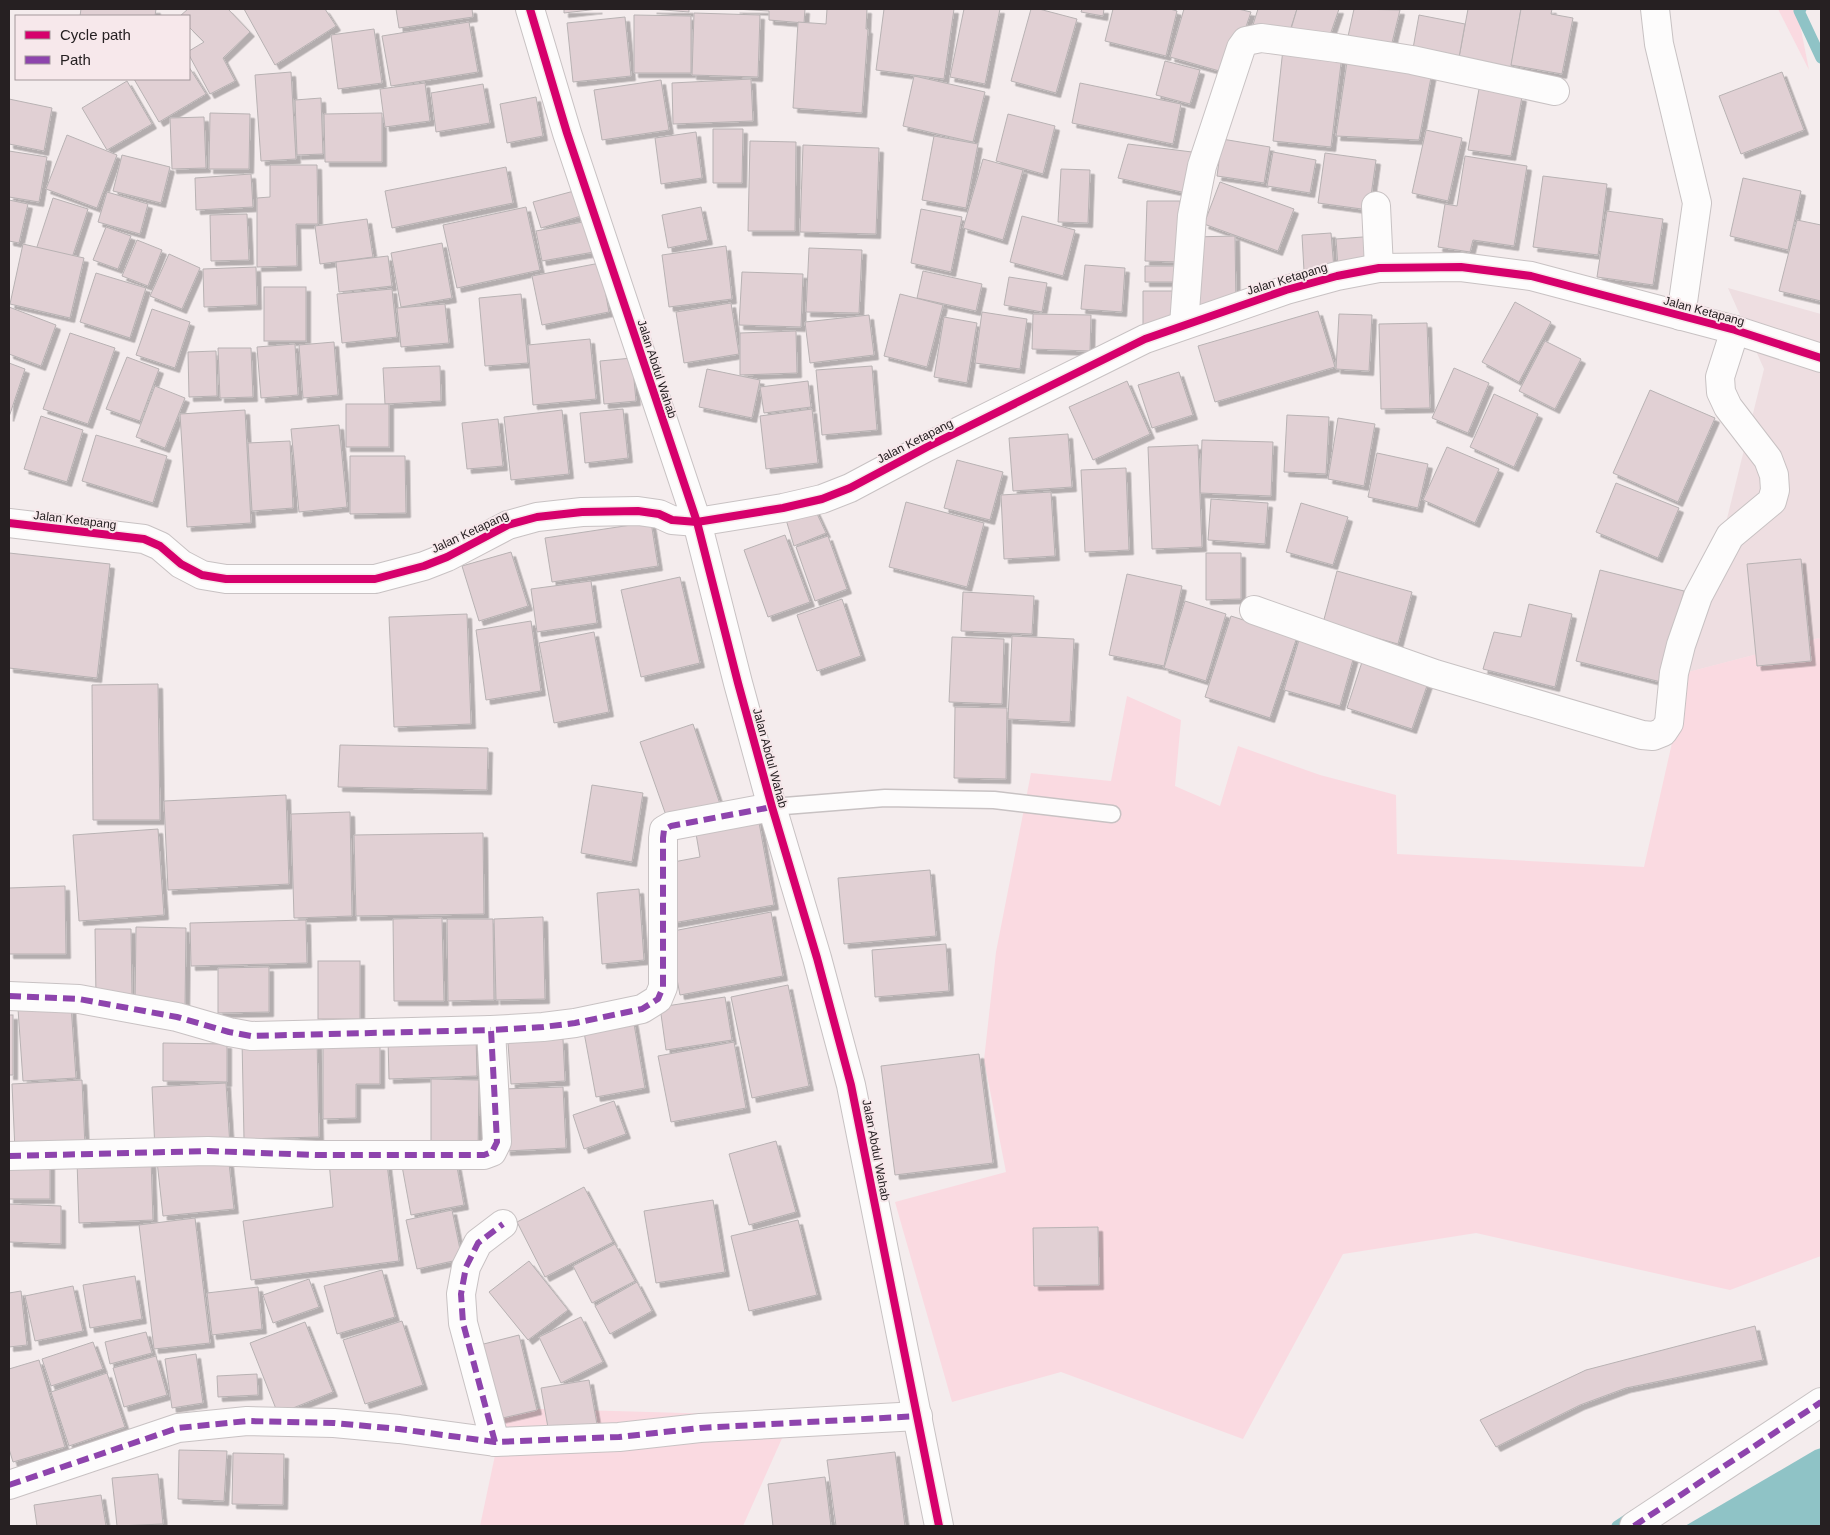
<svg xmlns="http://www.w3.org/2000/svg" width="1830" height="1535" font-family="Helvetica,sans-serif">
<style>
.built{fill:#eedee1}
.green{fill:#fadae1}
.water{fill:#8fc3c6}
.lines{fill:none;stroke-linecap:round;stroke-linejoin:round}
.stream{stroke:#8fc3c6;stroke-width:11}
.building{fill:#e1d0d4;stroke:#b8b2b3;filter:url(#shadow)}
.lane-casing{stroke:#c8c2c3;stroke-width:19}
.street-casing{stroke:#c8c2c3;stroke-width:30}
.secondary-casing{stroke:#c8c2c3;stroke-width:30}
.lane{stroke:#fdfcfc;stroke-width:16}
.street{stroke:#fdfcfc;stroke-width:28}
.secondary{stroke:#fdfcfc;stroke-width:28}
.quiet{stroke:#8e44ad;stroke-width:6;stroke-dasharray:12 6;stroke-linecap:butt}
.cycleway-casing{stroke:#f7e8eb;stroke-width:11}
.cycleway{stroke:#d6006c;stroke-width:8}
.labels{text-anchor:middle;stroke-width:4;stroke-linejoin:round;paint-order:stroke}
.street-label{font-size:12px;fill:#262022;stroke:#f7e8eb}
</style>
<defs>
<filter id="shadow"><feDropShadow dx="4.5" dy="4.5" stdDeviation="0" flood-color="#0004"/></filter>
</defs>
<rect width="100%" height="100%" fill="#f4eced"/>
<path class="built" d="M1728,288L1821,314V641L1819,638L1689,672L1764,369Z"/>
<g class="green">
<path d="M1778,9H1797L1809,70Z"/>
<path d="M1819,638L1821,641V1256L1730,1290L1476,1233L1343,1254L1243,1439L1061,1372L952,1402L895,1202L1006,1172L984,1060L996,952L1031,773L1111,781L1127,696L1181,720L1175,786L1220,806L1238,746L1320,775L1396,795L1397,854L1644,867L1688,672Z"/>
<path d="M505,1408L792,1416L743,1526H480Z"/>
</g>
<path class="water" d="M1821,1448V1526H1685L1815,1450Z"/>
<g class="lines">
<g class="stream">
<path d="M1801,9L1799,11L1821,58"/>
<path d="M1617,1526L1634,1515"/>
</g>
</g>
<g class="building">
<path d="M81,9H156L155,16H80Z"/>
<path d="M188,9H228L250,32L223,58L235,81L210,94L189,55V51L204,42L189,27V16H180Z"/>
<path d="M244,9H325L336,26L275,65Z"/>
<path d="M396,9H472L473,17L399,28Z"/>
<path d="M564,9H598L564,13Z"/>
<path d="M652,9H689V12Z"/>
<path d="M735,9H805L804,23L769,20V11Z"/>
<path d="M827,9H867L866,29H868L862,113L793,108L798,22L826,24Z"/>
<path d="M884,9H954L944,79L876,70Z"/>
<path d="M964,9H1000L985,84L950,77Z"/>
<path d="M1031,9H1039L1077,19L1056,93L1011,81Z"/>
<path d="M1082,9H1104L1103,16L1081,12Z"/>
<path d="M1113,9H1170L1177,11L1166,56L1105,41Z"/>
<path d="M1184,9H1238L1251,12L1230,74L1170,57Z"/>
<path d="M1258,9H1297L1287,40L1252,28Z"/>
<path d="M1297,9H1339L1328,41L1291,29Z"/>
<path d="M1354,9L1400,10L1390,51L1347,41Z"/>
<path d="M1468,9H1521L1510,73L1458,63Z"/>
<path d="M1521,9H1552L1551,14L1573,18L1562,74L1511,65Z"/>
<path d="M694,13L760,15L758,77L692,75Z"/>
<path d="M634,15L691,16V73H634Z"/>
<path d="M1419,15L1465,24L1458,63L1412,54Z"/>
<path d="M625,17L631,76L573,82L567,23Z"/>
<path d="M469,22L478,72L391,86L382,36Z"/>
<path d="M374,29L382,83L338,89L331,35Z"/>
<path d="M1283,49L1342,55L1331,147L1273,141Z"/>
<path d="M1348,55L1433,67L1419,140L1336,136Z"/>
<path d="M1165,61L1200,70L1190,104L1156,95Z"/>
<path d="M189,67L206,94L159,122L134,79H189Z"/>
<path d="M291,72L296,159L261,161L255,75Z"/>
<path d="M1782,72L1804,130L1741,154L1719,96Z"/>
<path d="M914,76L985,92L973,142L903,126Z"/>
<path d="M751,79L753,121L673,124L672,83Z"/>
<path d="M661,80L669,130L602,140L594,90Z"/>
<path d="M127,81L152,124L107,150L82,108Z"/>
<path d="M425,83L430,121L385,127L380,89Z"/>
<path d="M1080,83L1181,104L1173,144L1072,123Z"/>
<path d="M483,84L490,123L436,132L431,93Z"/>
<path d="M1479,89L1522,97L1511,156L1468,150Z"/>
<path d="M536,97L543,136L507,143L500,104Z"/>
<path d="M321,98L323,154L297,155L295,100Z"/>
<path d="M9,99L52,108L44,151L9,144Z"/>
<path d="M210,113L250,114L249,169H209Z"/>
<path d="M382,113V162H325L324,114Z"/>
<path d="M1008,114L1055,126L1043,174L996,161Z"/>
<path d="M204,117L206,168L172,169L170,118Z"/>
<path d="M713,129H743L742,183H713Z"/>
<path d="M1426,130L1462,138L1448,201L1412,193Z"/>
<path d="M696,132L702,178L661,184L655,138Z"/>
<path d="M67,135L117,155L97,208L46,189Z"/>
<path d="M934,136L978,144L966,208L922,200Z"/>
<path d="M1222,139L1270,147L1264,183L1217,176Z"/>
<path d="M750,141L796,142L795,231H748Z"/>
<path d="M1128,144L1192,152L1186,193L1118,178Z"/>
<path d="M803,145L879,148L876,234L800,232Z"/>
<path d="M9,151L47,157L39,202L9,197Z"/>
<path d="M1273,152L1316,160L1310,193L1267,186Z"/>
<path d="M1325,153L1376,160L1369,210L1318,203Z"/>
<path d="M122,155L170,167L161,203L113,191Z"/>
<path d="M1465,156L1527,166L1514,246L1473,240L1470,252L1438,247L1445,204L1457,206Z"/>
<path d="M983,159L1023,170L1003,240L963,228Z"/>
<path d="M270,165H317L318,224H296L297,266L257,267V198L270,197Z"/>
<path d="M506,167L513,203L392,228L385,191Z"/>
<path d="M1061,169L1090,170L1088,223L1058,222Z"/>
<path d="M251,174L253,207L196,210L195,178Z"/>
<path d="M1543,176L1607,184L1598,255L1533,247Z"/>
<path d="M1743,178L1801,191L1788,250L1730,236Z"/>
<path d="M1220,182L1294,209L1278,251L1204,224Z"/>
<path d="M574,191L581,216L541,228L533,202Z"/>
<path d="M107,192L148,204L140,234L98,222Z"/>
<path d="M53,198L88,209L67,273L32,262Z"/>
<path d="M9,200L28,204L19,243L9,241Z"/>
<path d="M1147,201H1180L1179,262L1145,261Z"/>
<path d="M526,207L540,270L457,288L443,225Z"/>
<path d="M701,207L708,240L668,248L662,215Z"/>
<path d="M921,209L962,217L951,272L911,263Z"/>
<path d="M1607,211L1663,219L1653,285L1597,277Z"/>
<path d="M247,214L249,260L211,261L210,215Z"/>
<path d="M1022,216L1075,230L1063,276L1010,262Z"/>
<path d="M367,219L373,257L320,264L315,226Z"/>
<path d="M1797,220L1821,225V301L1779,291Z"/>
<path d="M588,221L594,252L542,261L536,231Z"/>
<path d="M106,227L131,236L118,269L93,260Z"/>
<path d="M1331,233L1334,269L1304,271L1302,235Z"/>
<path d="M1235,236L1236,305L1193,306L1192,237Z"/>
<path d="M1376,236L1378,263L1338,267L1336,239Z"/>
<path d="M137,240L162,250L148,286L122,276Z"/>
<path d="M442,243L452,298L401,307L391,253Z"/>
<path d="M23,244L84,258L70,318L10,304Z"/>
<path d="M726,246L732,299L669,307L662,255Z"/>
<path d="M809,248L862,250L859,313L806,312Z"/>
<path d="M169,254L200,268L182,309L150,296Z"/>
<path d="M388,256L392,286L339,292L336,262Z"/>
<path d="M600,263L609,312L542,325L532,276Z"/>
<path d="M1085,265L1125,268L1122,312L1081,309Z"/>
<path d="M1145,266H1176L1177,282H1145Z"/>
<path d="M256,267L257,305L204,307L203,269Z"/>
<path d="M923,271L982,284L976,311L917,298Z"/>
<path d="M742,272L803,274L801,327L739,325Z"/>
<path d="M96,273L146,288L130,338L80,322Z"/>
<path d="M1009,277L1047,283L1042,312L1004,305Z"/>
<rect x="264" y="287" width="42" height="54"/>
<path d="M392,289L397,337L342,343L337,294Z"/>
<path d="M1143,291H1177V319L1143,328Z"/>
<path d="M521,294L528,363L485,366L479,298Z"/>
<path d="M900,294L943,305L927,367L884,356Z"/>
<path d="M1515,302L1551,322L1519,382L1482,362Z"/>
<path d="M731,303L739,354L684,363L676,312Z"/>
<path d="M445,304L449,343L401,347L397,308Z"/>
<path d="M9,307L56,325L41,366L9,354Z"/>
<path d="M152,309L190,322L175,368L136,355Z"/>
<path d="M1318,311L1335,367L1215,402L1198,346Z"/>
<path d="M982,312L1027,319L1020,369L975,363Z"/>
<path d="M1033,314L1091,315L1090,351L1032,349Z"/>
<path d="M1339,314L1372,315L1369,371L1336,369Z"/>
<path d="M869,315L874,355L810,363L805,322Z"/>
<path d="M944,317L977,323L967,383L934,377Z"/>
<path d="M1427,323L1430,408L1381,409L1379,324Z"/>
<path d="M796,331L797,373L740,375V333Z"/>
<path d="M70,333L115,348L88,424L43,409Z"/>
<path d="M590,339L596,399L533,405L528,345Z"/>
<path d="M1545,341L1581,359L1555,409L1519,391Z"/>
<path d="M334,342L338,395L303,398L299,345Z"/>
<path d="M295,344L298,395L261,398L257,347Z"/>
<path d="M218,348H251L253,397L220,398Z"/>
<path d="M216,351L217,396L189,397L188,352Z"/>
<path d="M127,357L159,369L140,421L106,409Z"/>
<path d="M632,358L636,401L604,404L600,361Z"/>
<path d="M9,363L25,369L9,417Z"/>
<path d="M440,366L441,401L385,404L383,368Z"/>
<path d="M872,366L877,430L822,435L816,370Z"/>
<path d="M1454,368L1489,383L1468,433L1432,418Z"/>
<path d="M707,369L760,380L752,418L699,407Z"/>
<path d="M1179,372L1193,415L1152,428L1138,385Z"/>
<path d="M808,381L811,407L764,413L760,387Z"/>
<path d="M1127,381L1150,434L1093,460L1069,407Z"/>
<path d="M155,386L185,398L165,448L136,437Z"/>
<path d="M1650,390L1715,418L1678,502L1613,473Z"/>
<path d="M1494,394L1538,414L1514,467L1470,447Z"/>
<rect x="346" y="404" width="43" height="43"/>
<path d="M623,409L628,458L585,463L580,413Z"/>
<path d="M812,409L818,463L766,469L760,416Z"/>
<path d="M245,410L251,523L187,527L180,414Z"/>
<path d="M562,410L569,474L511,480L504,417Z"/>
<path d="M1287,415L1329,417L1326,474L1284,472Z"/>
<path d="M41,416L83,430L67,482L24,469Z"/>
<path d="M1338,418L1375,424L1364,486L1328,479Z"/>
<path d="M498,419L503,466L467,469L462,423Z"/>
<path d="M339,425L347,507L299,512L291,429Z"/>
<path d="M1068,434L1072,487L1013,491L1009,438Z"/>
<path d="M96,435L167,456L153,503L82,481Z"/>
<path d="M1202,440L1273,442L1271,496L1200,493Z"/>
<path d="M290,441L293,508L252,511L248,443Z"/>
<path d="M1198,445L1202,547L1152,549L1148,447Z"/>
<path d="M1447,447L1499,469L1475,523L1423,500Z"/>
<path d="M1377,453L1428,464L1418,508L1368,497Z"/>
<path d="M350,456H405L406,513L350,514Z"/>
<path d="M957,460L1003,472L990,520L944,508Z"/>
<path d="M1126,468L1129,550L1085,552L1081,470Z"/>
<path d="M1616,483L1679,508L1658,558L1596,532Z"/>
<path d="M1051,492L1055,556L1004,559L1001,495Z"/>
<path d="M1211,499L1268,503L1265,544L1208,540Z"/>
<path d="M906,502L984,523L967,587L889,567Z"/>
<path d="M812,503L826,533L794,546L784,513Z"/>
<path d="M1301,503L1348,517L1333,565L1286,552Z"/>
<path d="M651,522L658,566L552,582L545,538Z"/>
<path d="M785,535L810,602L768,617L744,550Z"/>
<path d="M828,536L847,589L815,601L796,547Z"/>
<path d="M511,552L528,606L479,621L462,566Z"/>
<path d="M9,553L110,564L97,678L9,668Z"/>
<path d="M1206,553H1241V599L1206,600Z"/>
<path d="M1801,559L1811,661L1757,666L1747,564Z"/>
<path d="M1600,570L1684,591L1661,682L1576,661Z"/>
<path d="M1337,571L1412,592L1398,644L1323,623Z"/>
<path d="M1127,574L1182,586L1164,666L1109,655Z"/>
<path d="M680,577L700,663L641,677L621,590Z"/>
<path d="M591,581L597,623L537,632L531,589Z"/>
<path d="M963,592L1034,596L1032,634L961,631Z"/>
<path d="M842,599L861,656L817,671L797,615Z"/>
<path d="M1185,601L1226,614L1206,681L1164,668Z"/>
<path d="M1529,604L1572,614L1555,687L1483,669L1494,632L1521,637Z"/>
<path d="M467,614L471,724L394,727L389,617Z"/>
<path d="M1231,616L1297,637L1270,718L1205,697Z"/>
<path d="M531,621L541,691L486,700L476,630Z"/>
<path d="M594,632L609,712L554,723L539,643Z"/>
<path d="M1012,636L1074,639L1070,722L1008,719Z"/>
<path d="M952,637L1004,639L1002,704L949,702Z"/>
<path d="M1299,640L1354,656L1340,706L1284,690Z"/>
<path d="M1363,659L1429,680L1412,729L1347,708Z"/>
<path d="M158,684L160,820H93L92,685Z"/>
<path d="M955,707L1007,708L1006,779L954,778Z"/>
<path d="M693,724L720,804L668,821L640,742Z"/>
<path d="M340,745L488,748L487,790L338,787Z"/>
<path d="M592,785L643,793L632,862L581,853Z"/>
<path d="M286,795L289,884L168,890L164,801Z"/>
<path d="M350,812L352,916L294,918L291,814Z"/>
<path d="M758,817L774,905L673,923L663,864L700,857L695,828Z"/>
<path d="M158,829L164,915L79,921L73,835Z"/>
<path d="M483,833L484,914L356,916L354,835Z"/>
<path d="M930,870L936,936L844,944L838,878Z"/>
<path d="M65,886L66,954H9V888Z"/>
<path d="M639,889L644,960L602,964L597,893Z"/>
<path d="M771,912L783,976L680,995L668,932Z"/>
<path d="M543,917L545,999L496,1000L494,919Z"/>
<path d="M442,918L444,1001H394L393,919Z"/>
<path d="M447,919H493L494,1000L448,1001Z"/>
<path d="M306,920L307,963L191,966L190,923Z"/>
<path d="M136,927L186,928L185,1007L135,1006Z"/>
<path d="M95,929H131L132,997L96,998Z"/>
<path d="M946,944L949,991L875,997L872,950Z"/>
<rect x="318" y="961" width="42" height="58"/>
<path d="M269,967V1012L218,1013V968Z"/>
<path d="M788,985L809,1086L752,1098L731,997Z"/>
<path d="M725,997L732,1040L666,1050L660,1007Z"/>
<path d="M71,1005L76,1078L23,1081L18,1009Z"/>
<rect x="9" y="1015" width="4" height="60"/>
<path d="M633,1018L645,1088L596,1097L583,1027Z"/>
<path d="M476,1035L477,1076L389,1079L388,1039Z"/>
<path d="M317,1038L319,1137L244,1139L242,1040Z"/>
<path d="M563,1039L565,1081L511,1084L508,1043Z"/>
<path d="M734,1042L746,1108L671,1122L658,1056Z"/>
<path d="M163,1043L227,1044V1082L163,1081Z"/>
<path d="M323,1045L380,1046V1084H356V1118L323,1119Z"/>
<path d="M979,1054L993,1163L895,1175L881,1066Z"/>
<path d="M431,1079L479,1080L478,1153L431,1152Z"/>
<path d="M82,1080L85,1147L15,1151L12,1084Z"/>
<path d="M226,1083L230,1146L155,1150L152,1087Z"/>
<path d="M563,1087L566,1148L506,1151L503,1089Z"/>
<path d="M614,1101L626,1134L584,1149L573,1115Z"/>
<path d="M776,1141L796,1212L749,1225L729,1154Z"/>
<path d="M228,1154L234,1209L163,1216L157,1161Z"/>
<path d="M386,1156L399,1261L251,1280L243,1221L333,1207L329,1161Z"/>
<path d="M455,1156L464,1205L411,1215L402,1166Z"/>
<path d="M151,1158L153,1220L79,1223L77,1161Z"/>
<rect x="9" y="1161" width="41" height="38"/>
<path d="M584,1187L613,1242L545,1277L517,1222Z"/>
<path d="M713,1200L725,1272L656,1283L644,1211Z"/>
<path d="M9,1204L61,1206V1244L9,1242Z"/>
<path d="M452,1210L462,1259L417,1269L406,1220Z"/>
<path d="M195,1218L210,1343L154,1349L139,1225Z"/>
<path d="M798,1220L817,1295L749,1311L731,1236Z"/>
<path d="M1098,1227L1099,1285L1034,1286L1033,1228Z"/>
<path d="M615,1244L635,1281L592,1303L573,1266Z"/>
<path d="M529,1261L568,1310L528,1340L489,1292Z"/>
<path d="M382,1270L395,1317L337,1334L324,1286Z"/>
<path d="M135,1276L142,1319L90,1328L83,1285Z"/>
<path d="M309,1279L319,1307L273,1323L263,1295Z"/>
<path d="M637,1282L652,1311L610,1334L595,1306Z"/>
<path d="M73,1286L83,1331L35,1341L25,1296Z"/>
<path d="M258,1287L262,1329L212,1335L207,1293Z"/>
<path d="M21,1291L27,1345L9,1347V1293Z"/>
<path d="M581,1317L603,1362L561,1383L539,1337Z"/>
<path d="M402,1321L423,1385L365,1404L343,1340Z"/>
<path d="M305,1322L333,1392L278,1414L250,1343Z"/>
<path d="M1755,1326L1763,1360L1626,1388L1580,1405L1496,1447L1480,1420L1586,1370Z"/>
<path d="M146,1332L152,1353L110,1364L105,1342Z"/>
<path d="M519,1335L537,1410L490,1421L472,1347Z"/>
<path d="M93,1342L103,1369L51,1386L42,1359Z"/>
<path d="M196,1354L203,1403L172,1408L165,1359Z"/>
<path d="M156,1356L167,1395L124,1407L113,1368Z"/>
<path d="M39,1360L65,1447L13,1462L9,1449V1369Z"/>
<path d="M107,1373L125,1427L69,1446L51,1392Z"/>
<path d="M257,1374L258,1395L218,1397L217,1376Z"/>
<path d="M589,1380L598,1430L550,1439L541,1388Z"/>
<path d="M179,1450L227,1451L224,1501L178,1499Z"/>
<path d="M895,1452L905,1526H836L827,1460Z"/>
<path d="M233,1453L284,1454L283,1505L232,1504Z"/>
<path d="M158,1474L163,1524L117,1526L112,1478Z"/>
<path d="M825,1477L831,1526H773L768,1484Z"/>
<path d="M101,1495L106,1526H37L34,1505Z"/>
</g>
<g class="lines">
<g class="lane-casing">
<path id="lane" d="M772,807L885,798L994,800L1112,814"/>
</g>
<g class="street-casing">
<g id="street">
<path d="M1655,9L1659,44L1697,203L1681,316"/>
<path d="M1376,206L1379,268"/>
<path d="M1184,325L1192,216L1202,166L1241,48L1246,41L1261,38L1337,48L1412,60L1555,91"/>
<path d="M1254,610L1435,674L1642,735L1653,736L1663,732L1669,723L1674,673L1681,645L1698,596L1730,536L1772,501L1775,490L1774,475L1768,459L1728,407L1721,392L1720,377L1735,330"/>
<path d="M9,996L79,999L177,1017L229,1032L251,1036L491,1030"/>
<path d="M9,1156L208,1151L316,1155H484L492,1152L497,1142L491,1030L543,1027L575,1023L642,1009L658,999L663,987V838L664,830L671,826L772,807"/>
<path d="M495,1442L463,1323L461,1294L466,1267L478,1243L503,1224"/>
<path d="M9,1485L178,1428L247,1421L334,1423L399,1429L495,1442L619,1437L700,1428L918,1416"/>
<path d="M1634,1526L1821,1402"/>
</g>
</g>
<g class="secondary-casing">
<g id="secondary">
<path d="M530,9L567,133L697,522L738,683L772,807L817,958L851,1085L939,1526"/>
<path d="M9,523L144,539L160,546L181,564L202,575L226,579H375L424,566L447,557L508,525L537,517L582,512L638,511L659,514L672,520L697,522L783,508L822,499L850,488L927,447L1145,339L1286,290L1337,276L1379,268L1461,267L1531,276L1735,330L1821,358"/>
</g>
</g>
<use href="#lane" class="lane"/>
<use href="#street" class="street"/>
<use href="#secondary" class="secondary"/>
<g class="quiet">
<path d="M9,996L79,999L177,1017L229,1032L251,1036L491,1030"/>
<path d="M9,1156L208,1151L316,1155H484L492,1152L497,1142L491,1030L543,1027L575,1023L642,1009L658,999L663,987V838L664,830L671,826L772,807"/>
<path d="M495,1442L463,1323L461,1294L466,1267L478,1243L503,1224"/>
<path d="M9,1485L178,1428L247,1421L334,1423L399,1429L495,1442L619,1437L700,1428L918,1416"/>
<path d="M1634,1526L1821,1402"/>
</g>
<g class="cycleway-casing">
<g id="cycleway">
<path d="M530,9L567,133L697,522L738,683L772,807L817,958L851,1085L939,1526"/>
<path d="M9,523L144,539L160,546L181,564L202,575L226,579H375L424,566L447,557L508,525L537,517L582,512L638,511L659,514L672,520L697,522L783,508L822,499L850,488L927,447L1145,339L1286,290L1337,276L1379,268L1461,267L1531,276L1735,330L1821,358"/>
</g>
</g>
<use href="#cycleway" class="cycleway"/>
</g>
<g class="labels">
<g class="street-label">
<text transform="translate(1287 279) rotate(-17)" y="4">Jalan Ketapang</text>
<text transform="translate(1704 311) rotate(15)" y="4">Jalan Ketapang</text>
<text transform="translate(657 369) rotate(72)" y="4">Jalan Abdul Wahab</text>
<text transform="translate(915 441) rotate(-27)" y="4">Jalan Ketapang</text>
<text transform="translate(75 520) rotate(7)" y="4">Jalan Ketapang</text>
<text transform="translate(470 532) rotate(-25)" y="4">Jalan Ketapang</text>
<text transform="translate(770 758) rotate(75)" y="4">Jalan Abdul Wahab</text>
<text transform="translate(876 1150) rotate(79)" y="4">Jalan Abdul Wahab</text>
</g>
</g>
<rect width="1830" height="1535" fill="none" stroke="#262022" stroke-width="20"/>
<rect x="15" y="15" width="175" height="65" fill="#f7e8eb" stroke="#a3989b"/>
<rect x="25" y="31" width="25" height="8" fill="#d6006c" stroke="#a3989b"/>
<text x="60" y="40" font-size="15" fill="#262022">Cycle path</text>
<rect x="25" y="56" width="25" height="8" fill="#8e44ad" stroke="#a3989b"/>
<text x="60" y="65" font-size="15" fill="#262022">Path</text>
</svg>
